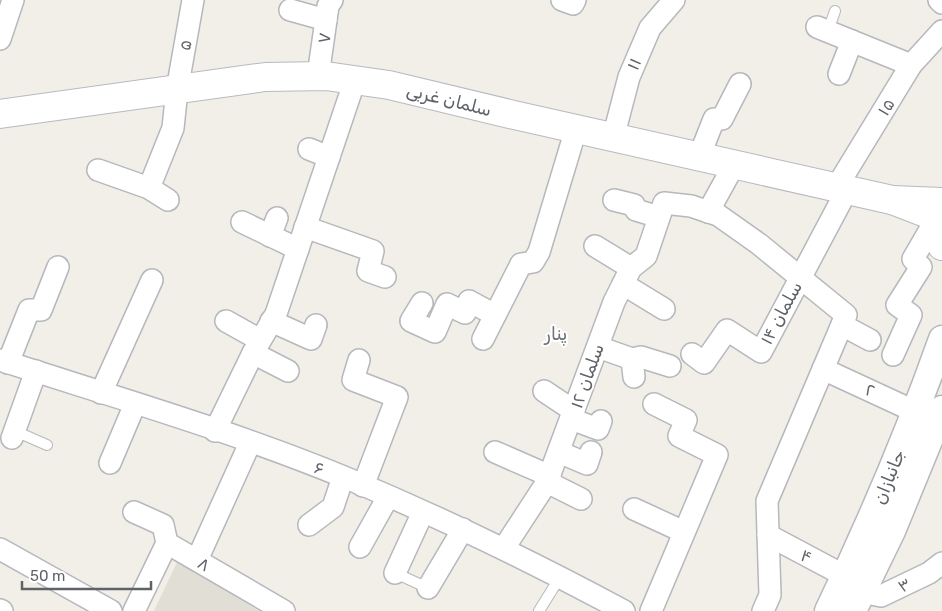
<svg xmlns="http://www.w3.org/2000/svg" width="942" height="611" font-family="Rubik,Cairo,sans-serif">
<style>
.education{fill:#e1ded6}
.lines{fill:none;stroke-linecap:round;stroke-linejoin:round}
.service-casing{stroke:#b5b8bc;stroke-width:12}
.minor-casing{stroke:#b5b8bc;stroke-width:24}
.tertiary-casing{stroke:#b5b8bc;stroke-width:29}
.secondary-casing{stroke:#b6babf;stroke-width:30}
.service{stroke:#fff;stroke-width:10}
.minor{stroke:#fff;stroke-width:21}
.tertiary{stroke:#fff;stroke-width:26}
.secondary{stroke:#fff;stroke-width:28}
.labels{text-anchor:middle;stroke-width:4;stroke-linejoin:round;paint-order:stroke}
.street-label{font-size:18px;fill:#5f6368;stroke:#fff}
.neighbourhood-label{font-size:19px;fill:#70757a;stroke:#fff}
</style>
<rect width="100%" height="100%" fill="#f1efe8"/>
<path class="education" d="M178,560L259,611H154Z"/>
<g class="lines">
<g class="service-casing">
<g id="service">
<path d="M828,31L835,11"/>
<path d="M15,431L47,445"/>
<path d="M395,573L428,588"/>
<path d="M539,611L560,577"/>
</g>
</g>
<g class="minor-casing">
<g id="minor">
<path d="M562,0L573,4L575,0"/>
<path d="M939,0L942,3"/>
<path d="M290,10L326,20"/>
<path d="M817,27L911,65"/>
<path d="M0,39L13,0"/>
<path d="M839,74L852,41"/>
<path d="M318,76L328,6L332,0"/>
<path d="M613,138L629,77L650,28L674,0"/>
<path d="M309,149L329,157"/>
<path d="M699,157L714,119H722L740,84"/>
<path d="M98,170L149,188L168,200"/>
<path d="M149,188L173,128L177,90L193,0"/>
<path d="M836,188L911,65L942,31"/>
<path d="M614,200L634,205L636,210L659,217"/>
<path d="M708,212L734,165"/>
<path d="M242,222L298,249"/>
<path d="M305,227L373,251L368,271L385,277"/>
<path d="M270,236L277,218"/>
<path d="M595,246L631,268"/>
<path d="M623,284L664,309"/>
<path d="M422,303L411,321L435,332L447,304L465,313L469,301L495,315"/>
<path d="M226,321L260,340"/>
<path d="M271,321L311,339L316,325"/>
<path d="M842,325L870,340"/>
<path d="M483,339L521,264L533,262L539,252L576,129"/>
<path d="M598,347L632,359L641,357L670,366"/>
<path d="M253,353L288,371"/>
<path d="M692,354L704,363L727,330L761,352L847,190"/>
<path d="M893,355L911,315L897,305L921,267L913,259L935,221"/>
<path d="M632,359L634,377"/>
<path d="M0,360C115,397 232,431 344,477C440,517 533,562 624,611"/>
<path d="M359,360L353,380L397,397L363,486"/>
<path d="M8,363L29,310H41L58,267"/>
<path d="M823,369L916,412"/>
<path d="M544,391L574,411"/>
<path d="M101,393L152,280"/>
<path d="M571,419L598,429L601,421"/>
<path d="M215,431L253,353L276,314L355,80"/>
<path d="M12,438L36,371"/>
<path d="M495,452L550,476"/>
<path d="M559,452L587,464L591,452"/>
<path d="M110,463L135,404"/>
<path d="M547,482L581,499"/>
<path d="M634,509L684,532"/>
<path d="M134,512L163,525L167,543L284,611"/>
<path d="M309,525L333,507L343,477"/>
<path d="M768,535L845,576"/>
<path d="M360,547L388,497"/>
<path d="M504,548L547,482L614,302L631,268L646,256L664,203L691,206L718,215L759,244L846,315L767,501L770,595L763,611"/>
<path d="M0,549L111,611"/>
<path d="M197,560L250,443"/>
<path d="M395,573L423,512"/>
<path d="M428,588L463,529"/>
<path d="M862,592L881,596L929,573L942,563"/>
<path d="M0,610L2,611"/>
<path d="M134,611L167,543"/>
<path d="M651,611L717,455L679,436L686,420L654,404"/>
</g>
</g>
<g class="tertiary-casing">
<g id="tertiary">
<path d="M828,611C871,522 909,432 942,339"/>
<path d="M853,611L892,531L942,409"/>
</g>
</g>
<g class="secondary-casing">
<g id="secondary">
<path d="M0,114L265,77L326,76L389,85L514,115L892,200"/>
<path d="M942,202C936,218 933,230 942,246"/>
<path d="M936,217L892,200L942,202"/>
</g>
</g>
<use href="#service" class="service"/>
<use href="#minor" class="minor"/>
<use href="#tertiary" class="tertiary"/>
<use href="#secondary" class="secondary"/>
</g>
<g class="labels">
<g class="street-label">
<text transform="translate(324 38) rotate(-82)" y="6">۷</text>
<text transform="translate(185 45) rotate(-79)" y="6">۵</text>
<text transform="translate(634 64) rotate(-67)" y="6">۱۱</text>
<text transform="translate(449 100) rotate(14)" y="6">سلمان غربی</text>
<text transform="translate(886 107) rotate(-59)" y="6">۱۵</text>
<text transform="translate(781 313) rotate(-62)" y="6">سلمان ۱۴</text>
<text transform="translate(587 376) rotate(-70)" y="6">سلمان ۱۲</text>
<text transform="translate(870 390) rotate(25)" y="6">۲</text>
<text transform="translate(319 468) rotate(20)" y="6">۶</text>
<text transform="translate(889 477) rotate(-68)" y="6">جانبازان</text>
<text transform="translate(806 556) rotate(28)" y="6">۴</text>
<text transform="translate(204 564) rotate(30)" y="6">۸</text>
<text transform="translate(904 585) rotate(-26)" y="6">۳</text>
</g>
<g class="neighbourhood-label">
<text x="556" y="340">پنار</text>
</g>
</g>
<path d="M22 581v8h129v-8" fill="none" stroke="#5f6368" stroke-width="2.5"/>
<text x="30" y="581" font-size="15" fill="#5f6368" stroke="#ffffff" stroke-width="4" paint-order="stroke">50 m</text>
</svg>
